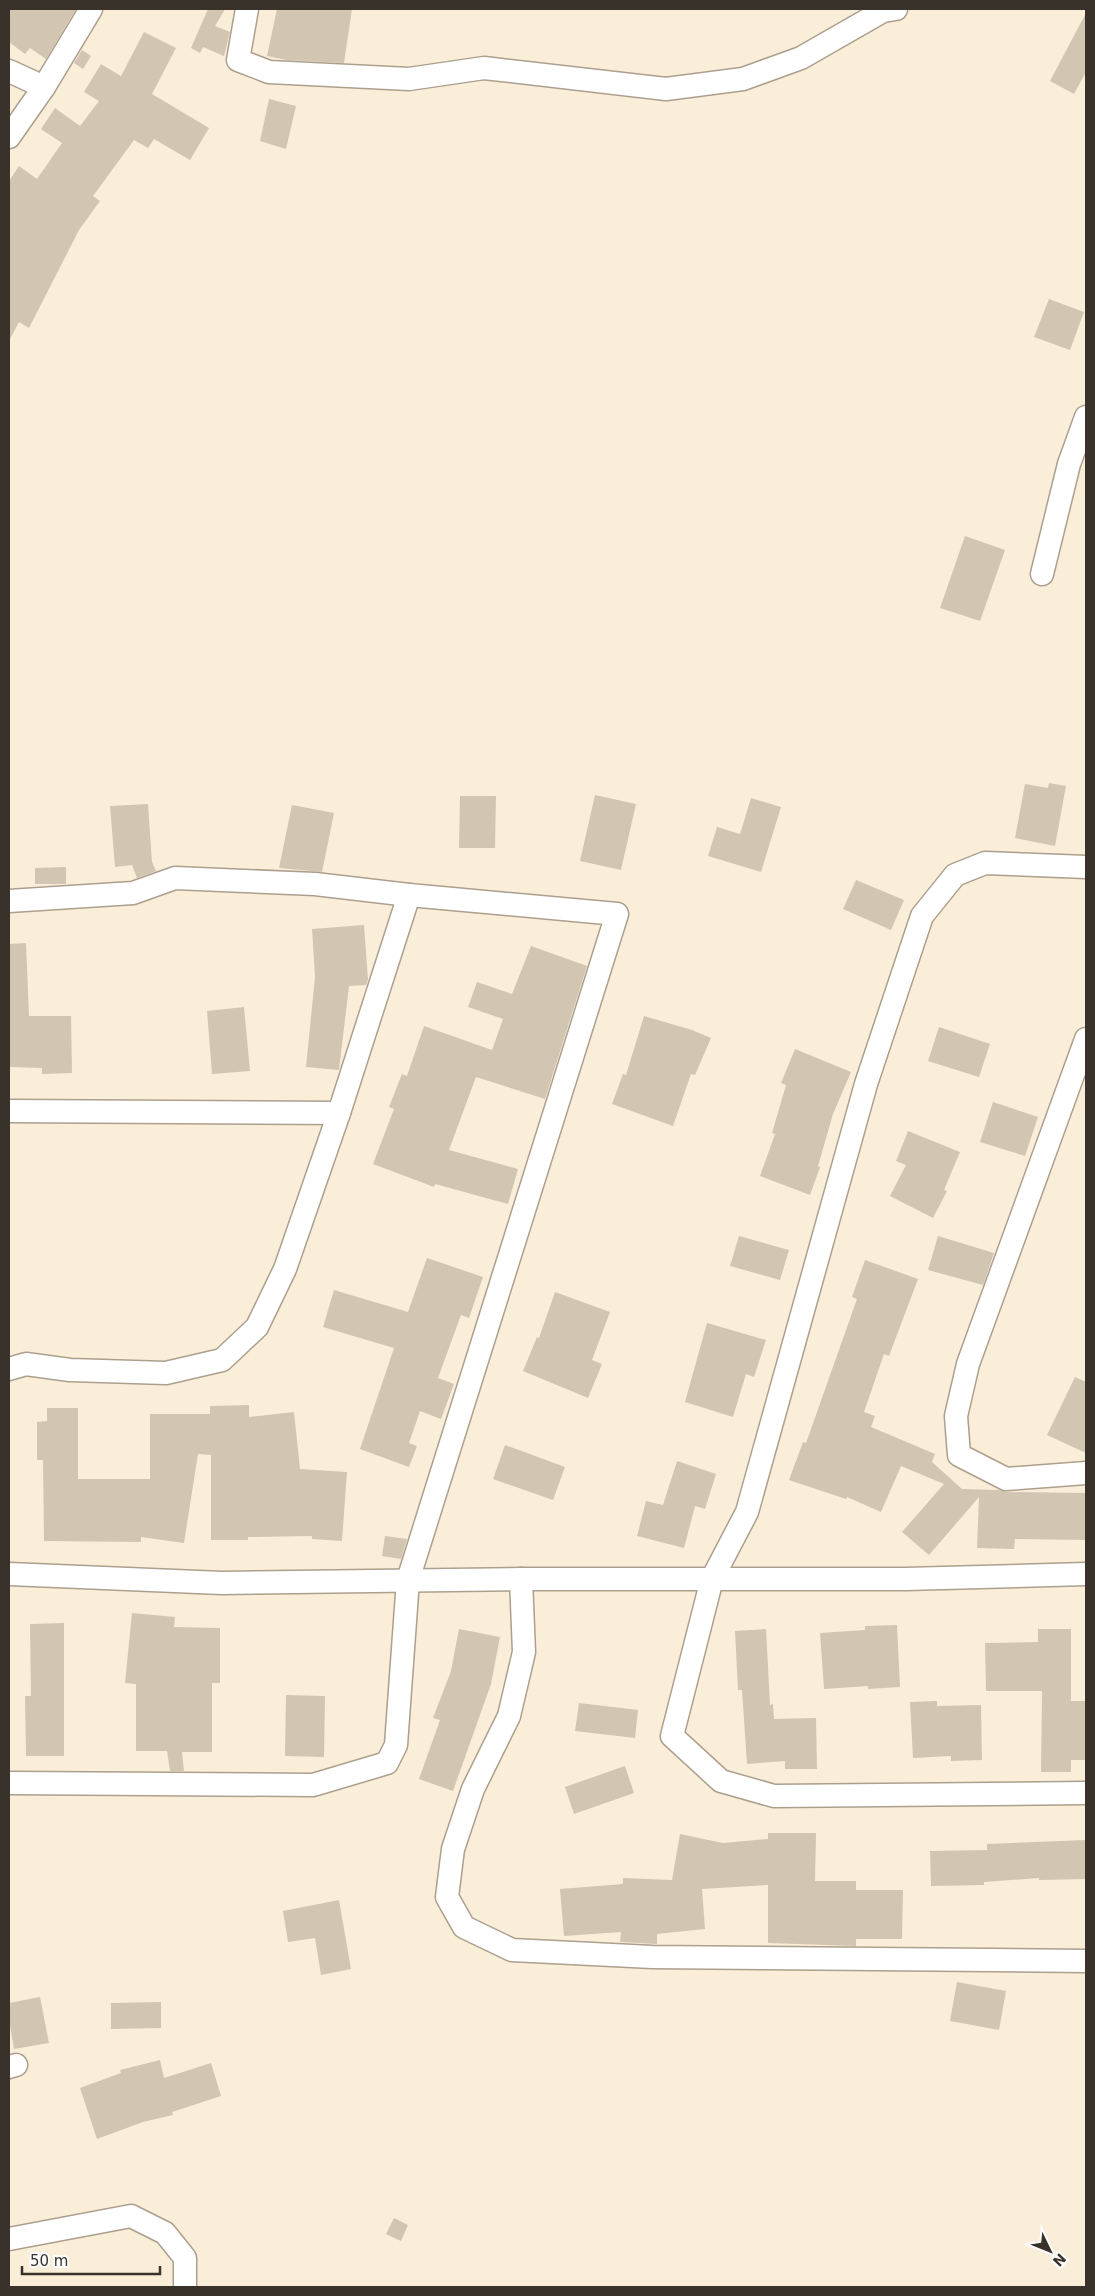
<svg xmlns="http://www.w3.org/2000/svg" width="1095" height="2296" font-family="'DejaVu Sans',sans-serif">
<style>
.building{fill:#d2c5b2}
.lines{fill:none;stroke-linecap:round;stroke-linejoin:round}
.minor-casing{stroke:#ac9f8d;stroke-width:25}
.minor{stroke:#fff;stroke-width:22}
</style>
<rect width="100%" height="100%" fill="#fbeed9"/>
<g class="building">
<path d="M9,9H76L46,59L30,48L25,54L9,42Z"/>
<path d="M208,9H225L215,26L230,32L224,56L203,47L200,53L191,48Z"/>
<path d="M277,9H352L344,63L286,60L267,56Z"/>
<path d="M1086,13V72L1074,94L1050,81Z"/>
<path d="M144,32L176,48L152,94L209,128L190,160L154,139L148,148L134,140L93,196L100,201L79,230L29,328L19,322L9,341V181L19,166L37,179L62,143L41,129L55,108L80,126L99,101L84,92L101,64L121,76Z"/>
<path d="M82,50L91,56L83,69L74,63Z"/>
<path d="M269,99L296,106L286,149L260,141Z"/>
<path d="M1049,299L1084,312L1070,350L1034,337Z"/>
<path d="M965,536L1005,550L980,621L940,608Z"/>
<path d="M1049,783L1066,786L1055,846L1015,838L1025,784L1048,788Z"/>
<path d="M595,795L636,804L621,870L580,861Z"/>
<path d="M460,796H496L495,848H459Z"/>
<path d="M751,798L781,807L761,872L708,856L717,827L740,834Z"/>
<path d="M148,804L152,862L156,871L137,878L132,865L115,867L110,806Z"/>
<path d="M292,805L334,813L322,872L279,868Z"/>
<path d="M66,867V884H35V868Z"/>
<path d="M856,880L904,900L891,930L843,909Z"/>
<path d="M364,925L368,980L366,985L349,986L339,1070L306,1067L315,977L312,929Z"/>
<path d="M26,943L29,1016H71L72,1073L42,1074V1068L9,1067V944Z"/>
<path d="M531,946L587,966L545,1099L476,1077L449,1150L518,1169L508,1204L435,1184L434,1187L373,1164L394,1109L389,1107L402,1074L407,1076L424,1026L492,1050L503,1019L468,1007L477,982L512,994Z"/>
<path d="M244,1007L250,1071L212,1074L207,1011Z"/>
<path d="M644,1016L692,1030L711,1038L695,1075L691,1074L673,1126L612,1104L623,1074L626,1075Z"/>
<path d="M939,1027L990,1044L979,1077L928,1061Z"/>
<path d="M795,1049L851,1072L833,1114L818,1166L820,1167L810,1195L760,1176L775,1134L772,1133L786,1085L781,1083Z"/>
<path d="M993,1102L1038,1117L1025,1156L980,1142Z"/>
<path d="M908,1131L960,1152L944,1190L947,1191L933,1218L890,1196L906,1165L896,1161Z"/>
<path d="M739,1236L789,1250L780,1280L730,1266Z"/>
<path d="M938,1236L994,1253L983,1285L928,1270Z"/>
<path d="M427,1258L483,1277L469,1318L461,1315L438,1378L454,1384L441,1419L420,1411L409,1443L417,1446L409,1467L360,1449L394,1348L323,1327L334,1290L408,1312Z"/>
<path d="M865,1260L918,1279L889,1356L884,1354L864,1412L875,1416L871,1427L935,1454L932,1462L962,1489L998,1490L1007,1492L1086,1493V1540L1015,1539L1014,1549L977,1548L979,1497L929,1555L902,1532L944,1484L901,1466L881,1512L847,1497L846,1499L789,1480L803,1442L806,1443L857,1299L852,1297Z"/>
<path d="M555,1292L610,1312L592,1360L602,1364L588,1398L523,1371L537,1337L539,1338Z"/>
<path d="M707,1323L766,1340L754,1377L746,1374L733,1417L685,1402Z"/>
<path d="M1075,1377L1086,1382V1453L1047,1435Z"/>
<path d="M249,1405V1417L294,1412L300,1469L347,1472L342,1541L312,1539V1536L248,1537V1540H211V1455L198,1454L184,1543L141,1537V1542L44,1541L43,1460H37V1422L47,1421V1408H78V1479H150V1414H210V1406Z"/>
<path d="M505,1445L565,1467L553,1500L493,1479Z"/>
<path d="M677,1461L716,1474L705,1509L695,1506L684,1548L637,1536L646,1501L663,1505Z"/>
<path d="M385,1536L407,1539L401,1559L382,1556Z"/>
<path d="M132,1613L175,1617L174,1627L220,1628V1683H212V1752H182L184,1771H170L167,1751H136V1684L125,1683Z"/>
<path d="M64,1623V1756H26L25,1696H31L30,1624Z"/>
<path d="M897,1625L900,1687L868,1689V1686L824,1689L820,1633L865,1630V1626Z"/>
<path d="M459,1629L500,1637L491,1684L453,1791L419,1779L440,1720L433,1718L451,1671Z"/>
<path d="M766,1629L770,1705L773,1704L774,1719L816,1718L817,1769H785V1761L747,1764L742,1690H738L735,1631Z"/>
<path d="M1038,1629H1071V1701H1086V1760H1071V1772H1041L1042,1691H986L985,1643L1038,1642Z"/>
<path d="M286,1695L325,1696L324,1757L285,1756Z"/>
<path d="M937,1701V1706L981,1705L982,1760L951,1761V1756L913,1758L910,1702Z"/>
<path d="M579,1703L638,1710L635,1738L575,1731Z"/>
<path d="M625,1766L634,1793L574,1814L565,1787Z"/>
<path d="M768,1833H816L815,1881H856V1890H903L902,1939H856V1946L768,1943V1885L702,1889L705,1929L657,1934V1944L620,1942L621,1932L564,1936L560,1889L623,1884V1878L672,1880L680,1834L723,1843L768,1839Z"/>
<path d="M1086,1840V1879L1039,1880V1878L984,1882V1885L931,1886L930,1851L987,1850V1844Z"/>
<path d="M339,1900L351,1969L321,1975L315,1938L288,1942L283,1911Z"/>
<path d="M957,1982L1006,1991L999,2030L950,2021Z"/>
<path d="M40,1997L49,2043L14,2049L9,2020V2003Z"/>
<path d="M161,2002V2028L111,2029V2003Z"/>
<path d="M160,2060L164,2078L211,2063L221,2096L172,2112L173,2115L143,2122L97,2139L80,2088L121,2073L120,2070Z"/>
<path d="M394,2218L408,2225L401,2241L386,2234Z"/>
</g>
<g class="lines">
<g class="minor-casing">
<g id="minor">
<path d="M247,9L238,60L269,72L409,79L484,68L666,89L743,79L801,58L883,11L896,9"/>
<path d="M9,71L44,87L9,137"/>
<path d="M44,87L91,9"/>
<path d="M1042,574L1069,464L1086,417"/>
<path d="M1086,867L985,863L955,875L922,916L866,1084L747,1512L712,1579L672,1736L721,1781L774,1796L1086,1793"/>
<path d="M9,901L133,893L175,878L315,884L409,895L339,1113L9,1111"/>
<path d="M1086,1039L968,1364L956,1416L959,1455L1006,1479L1086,1473"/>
<path d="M9,1369L26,1364L70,1370L166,1373L222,1360L257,1327L285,1269L339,1113"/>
<path d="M9,1574L222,1583L521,1579H906L1086,1574"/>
<path d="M521,1579L524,1652L509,1716L473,1789L453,1849L447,1897L464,1927L512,1950L652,1957L1086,1961"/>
<path d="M9,1783L313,1785L387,1763L396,1745L408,1580L617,914L409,895"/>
<path d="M9,2067L16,2065"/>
<path d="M9,2239L131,2216L165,2233L185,2258V2287"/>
</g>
</g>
<use href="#minor" class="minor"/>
</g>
<rect width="1095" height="2296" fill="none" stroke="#38322b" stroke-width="20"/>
<g transform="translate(1050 2251) rotate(133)" stroke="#fdfdfd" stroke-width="4" paint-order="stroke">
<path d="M0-4L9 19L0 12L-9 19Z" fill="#38322b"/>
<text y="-8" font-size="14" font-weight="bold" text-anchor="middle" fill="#38322b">N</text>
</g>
<path d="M22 2266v8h138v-8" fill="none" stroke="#38322b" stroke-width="2.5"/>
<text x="30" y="2266" font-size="15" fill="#38322b" stroke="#fdfdfd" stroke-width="4" paint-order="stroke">50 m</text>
</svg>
